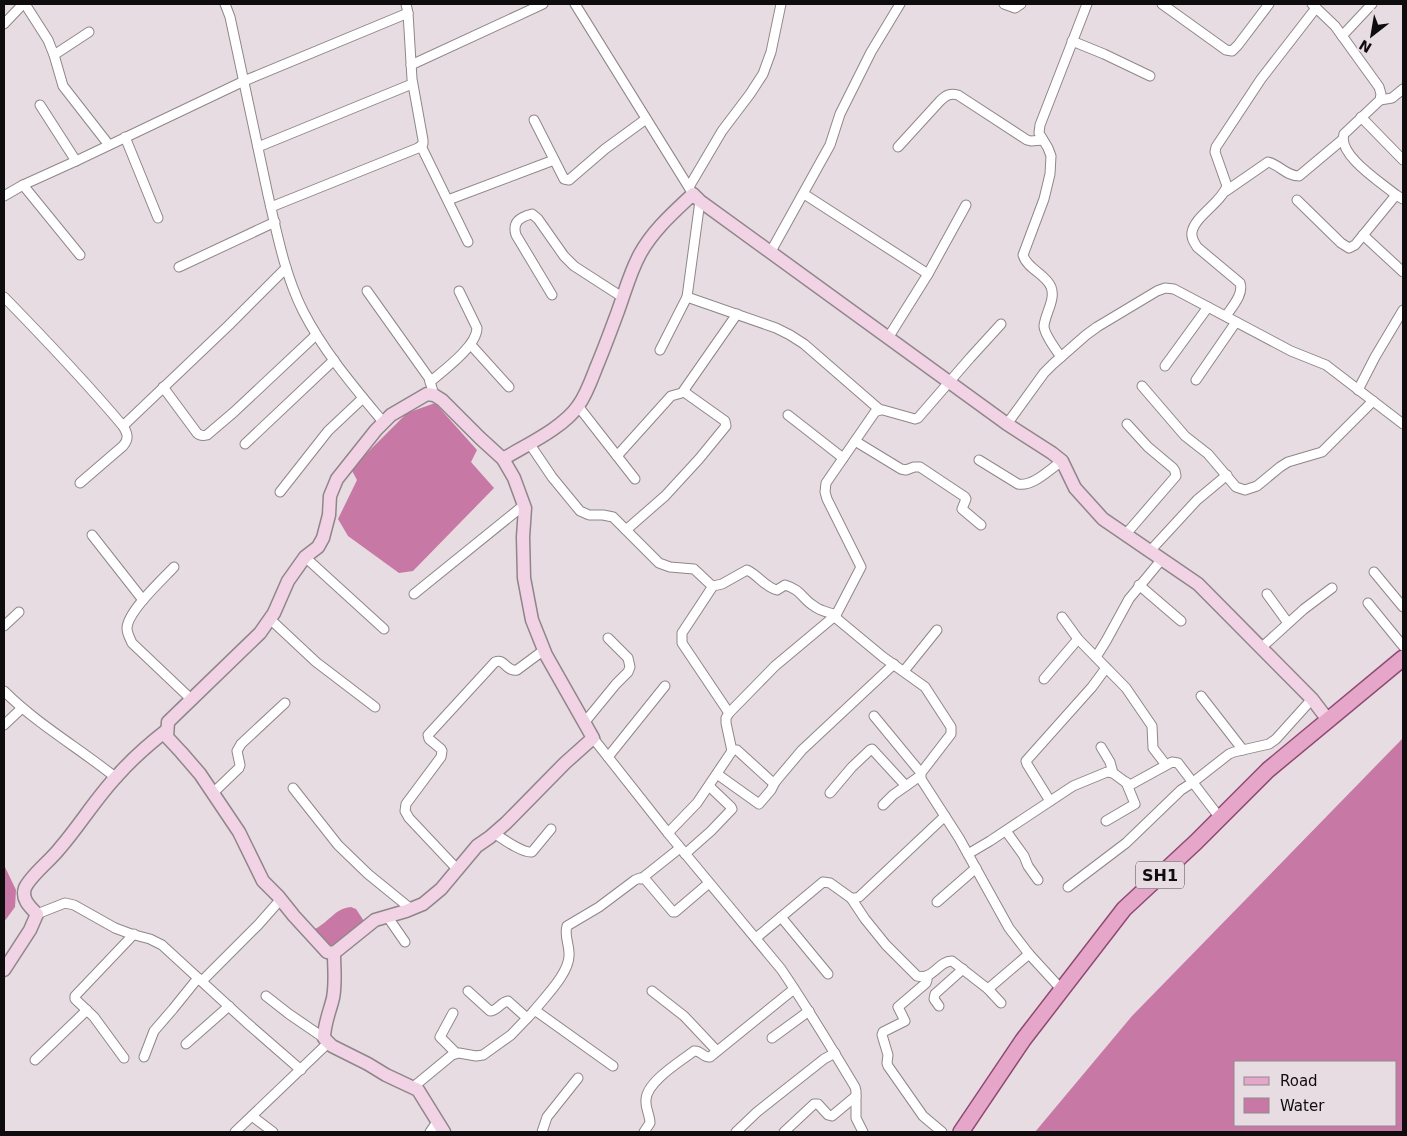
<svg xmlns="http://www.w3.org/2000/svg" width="1407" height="1136" font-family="'DejaVu Sans',sans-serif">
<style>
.water{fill:#c878a4;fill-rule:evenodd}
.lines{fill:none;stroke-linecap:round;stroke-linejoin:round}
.street-casing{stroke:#8f868a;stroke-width:11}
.secondary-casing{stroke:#8f868a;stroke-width:15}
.primary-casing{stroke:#8e4a71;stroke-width:18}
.street{stroke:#fff;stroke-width:9}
.secondary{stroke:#f2d3e5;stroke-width:12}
.primary{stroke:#e5a6ca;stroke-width:15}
.labels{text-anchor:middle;stroke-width:4;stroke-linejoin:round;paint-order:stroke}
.shield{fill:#e7dce1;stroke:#504a4d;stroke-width:1}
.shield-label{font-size:16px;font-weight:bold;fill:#0f0c0e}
</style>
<rect width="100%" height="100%" fill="#e7dce1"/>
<g class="water">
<path d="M435,403L477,450L471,462L494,488L413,571L399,573L348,536L338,519L357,480L351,469L407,413Z"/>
<path d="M1403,738V1132H1035L1132,1016ZM1236,1062H1396V1125H1236Z"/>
<path d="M4,865L16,890L15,907L4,922Z"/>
<path d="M351,907L356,909L364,921L329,949L313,930C317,928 320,926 324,923C333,916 338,908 351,907Z"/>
</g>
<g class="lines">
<g class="street-casing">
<g id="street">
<path d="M25,4L48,40L54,55L63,86L109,145"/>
<path d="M225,4L230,17C243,76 255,136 268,195C277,234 285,275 303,311C324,352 354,387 383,422"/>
<path d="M575,4L693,194"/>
<path d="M1004,4L1015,8L1021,4"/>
<path d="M1162,4L1226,50L1232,51L1238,45L1269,4"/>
<path d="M1312,4L1335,26L1379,87L1381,94L1380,100L1344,134C1337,155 1382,183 1396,195L1403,199"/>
<path d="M4,24L23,4"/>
<path d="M1342,36L1372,4"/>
<path d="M1072,41L1104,54L1150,76"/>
<path d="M54,55L89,32"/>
<path d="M411,65L543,4"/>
<path d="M1380,100L1392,98L1403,89"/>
<path d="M40,105L76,161"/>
<path d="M1361,117L1403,160"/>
<path d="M534,120L563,177L564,179L569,180L605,149L646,119"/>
<path d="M125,137L158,218"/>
<path d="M421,146L468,242"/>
<path d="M258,147L412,84"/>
<path d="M898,147L940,101C946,95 950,93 958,95L1027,140L1031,141L1043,140"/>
<path d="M23,185L80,255"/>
<path d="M689,187L722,131L750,94L763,74L771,52L781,4"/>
<path d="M1226,191L1268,162C1280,165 1286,176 1299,176L1342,140"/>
<path d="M804,194L928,274"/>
<path d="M4,196L23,185L76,161L244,81L408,13"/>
<path d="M448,200L554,160"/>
<path d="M1297,200L1341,243L1349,248L1355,245L1396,195"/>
<path d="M271,207L418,148L423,144V140L412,79L408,13L406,4"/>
<path d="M1363,235L1403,272"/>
<path d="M770,253L830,145L840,114L871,52L900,4"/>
<path d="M179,267L275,222"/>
<path d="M367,291L429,378L434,395"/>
<path d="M552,295L516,235C512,222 520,217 532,214L538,219L564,256L574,266L622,297"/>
<path d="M4,297C45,339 85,381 123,426C128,434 129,439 123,446L80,483"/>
<path d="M687,297L776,328L790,335L804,344L880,410"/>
<path d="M1226,316C1232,307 1244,294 1240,283L1197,247C1194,242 1191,238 1192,232C1195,216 1221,203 1227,186L1215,152L1216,147L1261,79L1316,8"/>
<path d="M1001,324L970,358L918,418L915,419L883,410H880L875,412L826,483L825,492L827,499L861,567L836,615V618L883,657L925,687L951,727V734L921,773V779L959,838L1009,928L1029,954L1062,990"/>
<path d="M888,338L928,274L966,205"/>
<path d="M471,345L509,387"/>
<path d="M660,350L687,297L700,201"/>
<path d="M1061,357C1056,350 1044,334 1044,326C1045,314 1056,299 1051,287C1046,274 1027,269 1023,255L1044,199L1050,174L1051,156L1048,148L1039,133L1040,125L1087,4"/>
<path d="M1165,366L1208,307"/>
<path d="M1196,380L1236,322"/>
<path d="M430,382C444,370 477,346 477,328L459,291"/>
<path d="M1142,386L1185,436L1208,454L1236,487L1245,490L1257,486L1280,467L1288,462L1322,452L1373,401"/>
<path d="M163,387L197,433C200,436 203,436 207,435L234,412L316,335"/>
<path d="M1358,390L1375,357L1403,310"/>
<path d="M578,406L635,479"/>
<path d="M788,415L843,458"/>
<path d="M1007,424L1044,373L1053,364L1086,335L1097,327L1157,291L1165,288L1174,289L1291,351L1326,365L1403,424"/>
<path d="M123,426L229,325L286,268"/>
<path d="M855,441L901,469L906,470L914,467H920L965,497L966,499L962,509L981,525"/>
<path d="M529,443L552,477L580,511L589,515H603L613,517L659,563L670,567L694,569L710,584L713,586L722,584L747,570C758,575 765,587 777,590L785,585C802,590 802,599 814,606C820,611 828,612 836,615"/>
<path d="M245,444L334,360"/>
<path d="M617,456L671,396L685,392"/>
<path d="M979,460L1018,484C1033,487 1050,469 1062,461"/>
<path d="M280,492L328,431L363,398"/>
<path d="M626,530L665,496L699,459L726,426L725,421L687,394L684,390L737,314"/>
<path d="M1126,534L1176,476L1175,471L1173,468L1148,447L1127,424"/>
<path d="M92,535L143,600"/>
<path d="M1150,551L1197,500L1227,475"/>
<path d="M305,557L384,629"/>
<path d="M174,567C162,580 128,611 127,628C127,634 130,638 132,643L191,699"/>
<path d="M1374,572L1403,607"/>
<path d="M1139,585L1181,621"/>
<path d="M713,586L682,633V643L729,713"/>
<path d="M414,594L524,505"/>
<path d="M1267,594L1288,623"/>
<path d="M1368,603L1403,646"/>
<path d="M1062,617L1078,639L1126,688L1152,726L1153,748L1166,765"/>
<path d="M270,619L316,662L375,707"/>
<path d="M4,626L19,612"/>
<path d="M1261,648L1304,609L1332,588"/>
<path d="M1096,657L1106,641L1129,599L1162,559"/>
<path d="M904,671L937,630"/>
<path d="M1044,679L1078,639"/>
<path d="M4,691C37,724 79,748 115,777"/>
<path d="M1201,696L1243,750"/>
<path d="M874,716L921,773"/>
<path d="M584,723L616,684L628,672L630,667L628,658L608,638"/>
<path d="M4,725L22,708"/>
<path d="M593,738L668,833L781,969C807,1007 831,1047 855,1087L856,1091V1118L863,1132"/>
<path d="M1101,747L1110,762L1113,773"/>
<path d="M732,751L726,723V718L729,713L775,666L836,615"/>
<path d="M608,757L665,686"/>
<path d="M717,774L759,804L771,790L775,782"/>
<path d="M293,788L338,845L368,874L411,909"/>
<path d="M213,793L239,768L240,765L237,751L241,744L285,703"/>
<path d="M830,793L852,767L870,750L872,749L906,786"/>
<path d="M1050,801L1027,764L1026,761L1092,687L1106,668"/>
<path d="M883,805L893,795L920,776"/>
<path d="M1106,821L1135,804L1126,782"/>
<path d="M1006,831L1024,856L1028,866L1038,880"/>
<path d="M494,833C503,839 522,853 532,852L551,829"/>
<path d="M668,833L697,803L732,751L734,750H737L771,781L775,782L802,750L894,664"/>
<path d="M685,854L711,831L732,809L731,807L709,786"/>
<path d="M968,854L990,841L1073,786L1107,772L1113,773L1128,784H1132L1172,762L1178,763L1220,818"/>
<path d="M457,869L409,818L405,811L406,804L441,757L442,751L441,749L429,739L428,735L495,662C505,658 506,672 517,670L544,650"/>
<path d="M641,879L680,848"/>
<path d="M1068,887L1126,843L1181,790L1192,783L1229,754L1234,752L1269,744L1276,739L1312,699"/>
<path d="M851,898L865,919L886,945L917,976C934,980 938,961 952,961L988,989L1001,1003"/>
<path d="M937,902L976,868"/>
<path d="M37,914L65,903L74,905L115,928L131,934L150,939L162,945L247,1023L301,1070"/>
<path d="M387,916L405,942"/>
<path d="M781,917L828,974"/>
<path d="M756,938L823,882L830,883L851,898H855L859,897L945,816"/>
<path d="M927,977V980L926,983L898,1007L905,1021L883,1032L882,1035L888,1055L887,1063L888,1066L923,1116L942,1132"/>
<path d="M202,981L258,925L281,899"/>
<path d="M988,989L1029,954"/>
<path d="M468,991L490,1011C497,1011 501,1002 508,1001L527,1018"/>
<path d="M652,991L684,1016L717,1051"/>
<path d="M266,996L289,1014L324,1038"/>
<path d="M939,1006L934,999L935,994L963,969"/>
<path d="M533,1012C544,998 571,972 569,953C569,943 564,936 567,926L599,907L635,880L640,878L645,879L673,912H675L709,883"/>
<path d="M453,1013L440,1037L456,1053"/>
<path d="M772,1038L809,1011"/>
<path d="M186,1044L229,1006"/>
<path d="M144,1057L154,1031L173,1009L198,978"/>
<path d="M124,1058L94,1017L75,999V996L134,934"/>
<path d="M35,1060L87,1010"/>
<path d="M412,1088L452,1055L459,1053L476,1056L483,1055L511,1035L533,1012L536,1011L613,1066"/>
<path d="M252,1116L273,1132"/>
<path d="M235,1132L328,1043"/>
<path d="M430,1132L437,1122"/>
<path d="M542,1132L547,1117L578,1078"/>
<path d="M644,1132L650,1123C650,1115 645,1108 646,1100C646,1082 681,1061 694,1051C701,1050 703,1058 710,1057L794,989"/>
<path d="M736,1132L757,1112L824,1059L835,1053"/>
<path d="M784,1132L814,1104H818L828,1115L832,1116L856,1096"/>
</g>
</g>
<g class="secondary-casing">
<g id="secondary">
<path d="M334,953L327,952L294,916L278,896L263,881L239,832L200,774L181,752L167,737L168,722L260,633L274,613L288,581L305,557L318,547L323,538L329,515L330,496L337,479L376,430L391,415L427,394L434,395L442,400L480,438L503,459C526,445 563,428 578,406C586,395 591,381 596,368C604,349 611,330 618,311C625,292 630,272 640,254C653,230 674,212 693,194L700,201L1007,424L1052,453L1062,461L1075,488L1103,519L1198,584L1312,699L1328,720"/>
<path d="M4,970L30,930L37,914C30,907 21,899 25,888C30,876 51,860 60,848C80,825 96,798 117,776C132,759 149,744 167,730"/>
<path d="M444,1132L418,1090L386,1075L368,1064L332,1046L324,1038C324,1024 330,1011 333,998C336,983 334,968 334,953L375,920L406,911L423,904L441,889L477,846L490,837L506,823L565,763L593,738L546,655L532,620L524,578L523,537L525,508L514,478L503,459"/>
</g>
</g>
<g class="primary-casing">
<path id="primary" d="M961,1132L1023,1040L1124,909L1196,842L1268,770L1403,658"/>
</g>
<use href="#street" class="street"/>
<use href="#secondary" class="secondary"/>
<use href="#primary" class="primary"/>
</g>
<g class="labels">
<rect class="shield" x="1136" y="861.5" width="48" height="27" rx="4"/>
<g class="shield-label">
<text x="1160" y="881">SH1</text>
</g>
</g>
<rect width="1407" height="1136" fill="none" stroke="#0f0c0e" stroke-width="10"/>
<rect x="1234" y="1061" width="162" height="65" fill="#e7dce1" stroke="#91898d"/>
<rect x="1244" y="1077" width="25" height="8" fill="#e5a6ca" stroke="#91898d"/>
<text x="1280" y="1086" font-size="15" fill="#0f0c0e">Road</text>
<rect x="1244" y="1098" width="25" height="15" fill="#c878a4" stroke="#91898d"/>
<text x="1280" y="1111" font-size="15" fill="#0f0c0e">Water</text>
<g transform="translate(1372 35) rotate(211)" stroke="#e7dce1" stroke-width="4" paint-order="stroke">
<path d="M0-4L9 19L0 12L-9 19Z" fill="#0f0c0e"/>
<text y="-8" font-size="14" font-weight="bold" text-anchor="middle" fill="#0f0c0e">N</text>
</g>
</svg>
